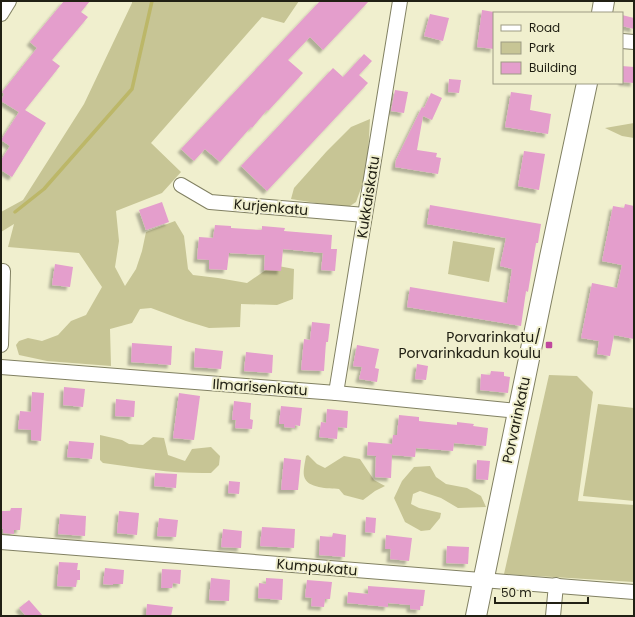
<svg xmlns="http://www.w3.org/2000/svg" width="635" height="617" font-family="Poppins,sans-serif">
<style>
.green{fill:#c7c595}
.lines{fill:none;stroke-linecap:round;stroke-linejoin:round}
.stream{stroke:#bcb768;stroke-width:3.5}
.building{fill:#e49ecc;filter:url(#shadow)}
.street-casing{stroke:#818062;stroke-width:16}
.secondary-casing{stroke:#818062;stroke-width:22}
.street{stroke:#fff;stroke-width:14}
.secondary{stroke:#fff;stroke-width:20}
.poi-dot{fill:#c0489e;stroke:#f0efce;stroke-width:1.5}
.labels{text-anchor:middle;stroke-width:4;stroke-linejoin:round;paint-order:stroke}
.street-label{font-size:14px;fill:#212014;stroke:#f0efce}
.poi-label{font-size:14px;fill:#212014;stroke:#f0efce;text-anchor:end}
</style>
<defs>
<filter id="shadow"><feDropShadow dx="-3.5" dy="3.5" stdDeviation="1" flood-color="#0004"/></filter>
</defs>
<rect width="100%" height="100%" fill="#f0efce"/>
<g class="green">
<path d="M132,1H299L284,23L262,17L151,143L181,172L162,193L116,211L119,241L115,267L125,286L136,269L142,251L146,232L175,221L184,236L188,269L193,275L218,278L247,283L273,265L294,269L293,299L277,305L241,304L240,327L209,328L186,321L151,308L140,309L132,323L110,329L111,366L47,361L19,355L16,345L19,341L28,338L42,341L58,335L71,321L86,315L102,287L79,253L8,247L14,224L1,232V212L23,200L84,104L132,3Z"/>
<path d="M370,119L367,172L356,202L347,208L291,199L294,188L327,151L351,127Z"/>
<path d="M634,123V138L622,136L605,128Z"/>
<path d="M453,241L495,248L489,282L448,274Z"/>
<path d="M549,375L577,376L593,392L578,501L634,505V582L504,574Z"/>
<path d="M598,404L634,408V501L583,496Z"/>
<path d="M100,435L122,440L129,444L143,445L153,437L164,438L168,455L185,461L192,449L211,447L220,456L219,465L211,473C175,474 139,468 103,463L100,460Z"/>
<path d="M308,455L317,464L325,468L344,456L360,459L374,480L385,486L375,491L363,500L344,495L339,489C329,488 307,489 304,476C303,470 305,463 306,456Z"/>
<path d="M430,466L436,477L446,484L467,488L481,496L486,507L458,508L441,498L420,491L413,494L411,504L419,508L441,513L440,518L430,530L421,531L405,522L394,498L402,481L414,467Z"/>
</g>
<g class="lines">
<path class="stream" d="M15,212L44,189L132,89L152,1"/>
</g>
<g class="building">
<path d="M64,1H90L81,12L88,17L52,60L60,66L25,110L46,123L12,177L1,170V160L10,146L1,140L19,112L1,101L4,94L2,92L37,48L30,42Z"/>
<path d="M320,1H369L323,50L310,37L288,60L303,73L268,111L267,110L252,128L251,127L220,162L205,149L194,161L181,149Z"/>
<path d="M482,10L494,12V49L477,47Z"/>
<path d="M430,14L449,18L443,41L424,36Z"/>
<path d="M622,15L634,18V29L622,26Z"/>
<path d="M364,54L372,61L359,75L368,83L267,191L241,166L333,68L343,77Z"/>
<path d="M622,66L634,67V83L622,82Z"/>
<path d="M449,79L461,80L459,93L448,92Z"/>
<path d="M395,90L408,92L404,113L391,111Z"/>
<path d="M511,92L532,95L530,110L551,114L548,134L505,127Z"/>
<path d="M431,93L442,98L432,120L423,116L417,150L437,153L436,157L441,158L438,174L395,167L396,160L422,107L424,108Z"/>
<path d="M524,151L545,154L539,190L518,186Z"/>
<path d="M162,202L169,222L146,230L139,210Z"/>
<path d="M625,204L634,206V339L614,335L610,356L597,354L599,341L581,338L592,283L617,288L622,265L602,261L613,206L624,208Z"/>
<path d="M430,205L541,224L538,243H536L528,292L526,291L521,326L407,307L410,287L507,303L512,269L500,266L506,238L427,224Z"/>
<path d="M215,225L231,226V228L262,230V226L285,228L284,231L332,235L331,249H337L335,271L321,270L323,253L283,249L281,271L264,270L265,255L229,253L227,270L209,269V260L197,259L199,237L213,238Z"/>
<path d="M55,264L73,267L70,287L52,285Z"/>
<path d="M312,322L330,324L328,342H326L324,371L301,370L304,339L310,340Z"/>
<path d="M132,343L172,346L171,365L131,362Z"/>
<path d="M357,345L379,349L375,368L379,369L377,382L359,379L362,367L353,366Z"/>
<path d="M195,348L223,351L221,369L194,367Z"/>
<path d="M246,352L273,355L272,373L244,371Z"/>
<path d="M417,364L428,366L426,380L415,379Z"/>
<path d="M491,371L504,372V376L510,377L508,393L480,390L481,374L490,375Z"/>
<path d="M64,387L85,389L83,407L63,405Z"/>
<path d="M32,392L44,393L41,441L31,440V430L18,429L20,411L31,412Z"/>
<path d="M179,393L200,396L194,440L173,438Z"/>
<path d="M116,399L135,401L134,417L115,416Z"/>
<path d="M234,401L251,403L250,419L253,420L252,429L235,428L236,420H232Z"/>
<path d="M281,406L302,408L300,426L295,425V428L284,427V424H279Z"/>
<path d="M327,409L348,411L347,428L338,427L337,439L319,437L321,422L326,423Z"/>
<path d="M399,415L419,417V421L457,425V422L474,424L473,426L488,428L486,446L454,443L453,451L416,448L415,457L392,455L391,478L375,477L376,456L367,455L368,442L392,444L393,435H397Z"/>
<path d="M69,441L94,443L92,459L67,457Z"/>
<path d="M284,458L301,460L298,490H281Z"/>
<path d="M477,460L490,461L488,480L476,479Z"/>
<path d="M155,473L177,474L176,488L154,486Z"/>
<path d="M229,481L240,482L239,494L228,493Z"/>
<path d="M11,508H22L20,530H14V534L3,533V529L1,528V511H10Z"/>
<path d="M119,511L139,513L137,535L117,533Z"/>
<path d="M60,514L86,516L85,536L58,534Z"/>
<path d="M366,517L376,518L375,533L365,532Z"/>
<path d="M159,518L178,520L176,537L157,536Z"/>
<path d="M262,527L295,529L294,548L260,546Z"/>
<path d="M223,529L242,531L241,548L221,547Z"/>
<path d="M333,533L346,535L345,557L319,555L320,536L332,537Z"/>
<path d="M386,535L412,538L409,561L390,559L391,549H385Z"/>
<path d="M447,546L469,547L468,564L446,563Z"/>
<path d="M59,562L78,563L77,570H80V580H77L76,587L57,586Z"/>
<path d="M105,568L124,570L123,584H113V585L103,584Z"/>
<path d="M162,569L181,570L180,584L173,583L172,588H161Z"/>
<path d="M211,578L230,580L229,601L209,600Z"/>
<path d="M266,578L283,579L282,600L258,598L259,583L266,584Z"/>
<path d="M307,580L332,582L330,599H325L324,607L311,606L312,598L305,597Z"/>
<path d="M368,586L425,590L423,606H420V610L410,609V605L388,603V607L347,603L348,592L368,594Z"/>
<path d="M29,600L43,616H26L19,608Z"/>
<path d="M147,604L173,607L171,616H158L146,615Z"/>
</g>
<g class="lines">
<g class="street-casing">
<g id="street">
<path d="M1,14L9,1"/>
<path d="M622,41L634,42"/>
<path d="M181,185L210,202L365,215"/>
<path d="M1,345L3,271"/>
<path d="M1,367L336,393L518,411"/>
<path d="M336,393L400,1"/>
<path d="M1,542L634,592"/>
<path d="M553,616L556,585"/>
</g>
</g>
<g class="secondary-casing">
<g id="secondary">
<path d="M602,13L604,1"/>
<path d="M476,616L550,257L587,83"/>
</g>
</g>
<use href="#street" class="street"/>
<use href="#secondary" class="secondary"/>
</g>
<rect class="poi-dot" x="545" y="341" width="8" height="8" rx="2"/>
<g class="labels">
<g class="street-label">
<text transform="translate(368 197) rotate(-81)" y="5">Kukkaiskatu</text>
<text transform="translate(271 207) rotate(5)" y="5">Kurjenkatu</text>
<text transform="translate(260 387) rotate(4)" y="5">Ilmarisenkatu</text>
<text transform="translate(516 420) rotate(-78)" y="5">Porvarinkatu</text>
<text transform="translate(317 567) rotate(5)" y="5">Kumpukatu</text>
</g>
<g class="poi-label">
<text x="541" y="342">Porvarinkatu/<tspan x="541" dy="16">Porvarinkadun koulu</tspan></text>
</g>
</g>
<rect width="635" height="617" fill="none" stroke="#212014" stroke-width="4"/>
<rect x="493" y="12" width="130" height="72" fill="#f0efce" stroke="#9d9c84"/>
<rect x="501" y="25" width="20" height="6" fill="#ffffff" stroke="#9d9c84"/>
<text x="529" y="32" font-size="12" fill="#212014">Road</text>
<rect x="501" y="42" width="20" height="12" fill="#c7c595" stroke="#9d9c84"/>
<text x="529" y="52" font-size="12" fill="#212014">Park</text>
<rect x="501" y="62" width="20" height="12" fill="#e49ecc" stroke="#9d9c84"/>
<text x="529" y="72" font-size="12" fill="#212014">Building</text>
<path d="M495 597v6h93v-6" fill="none" stroke="#212014" stroke-width="2"/>
<text x="501" y="597" font-size="12" fill="#212014" stroke="#f0efce" stroke-width="3" paint-order="stroke">50 m</text>
</svg>
